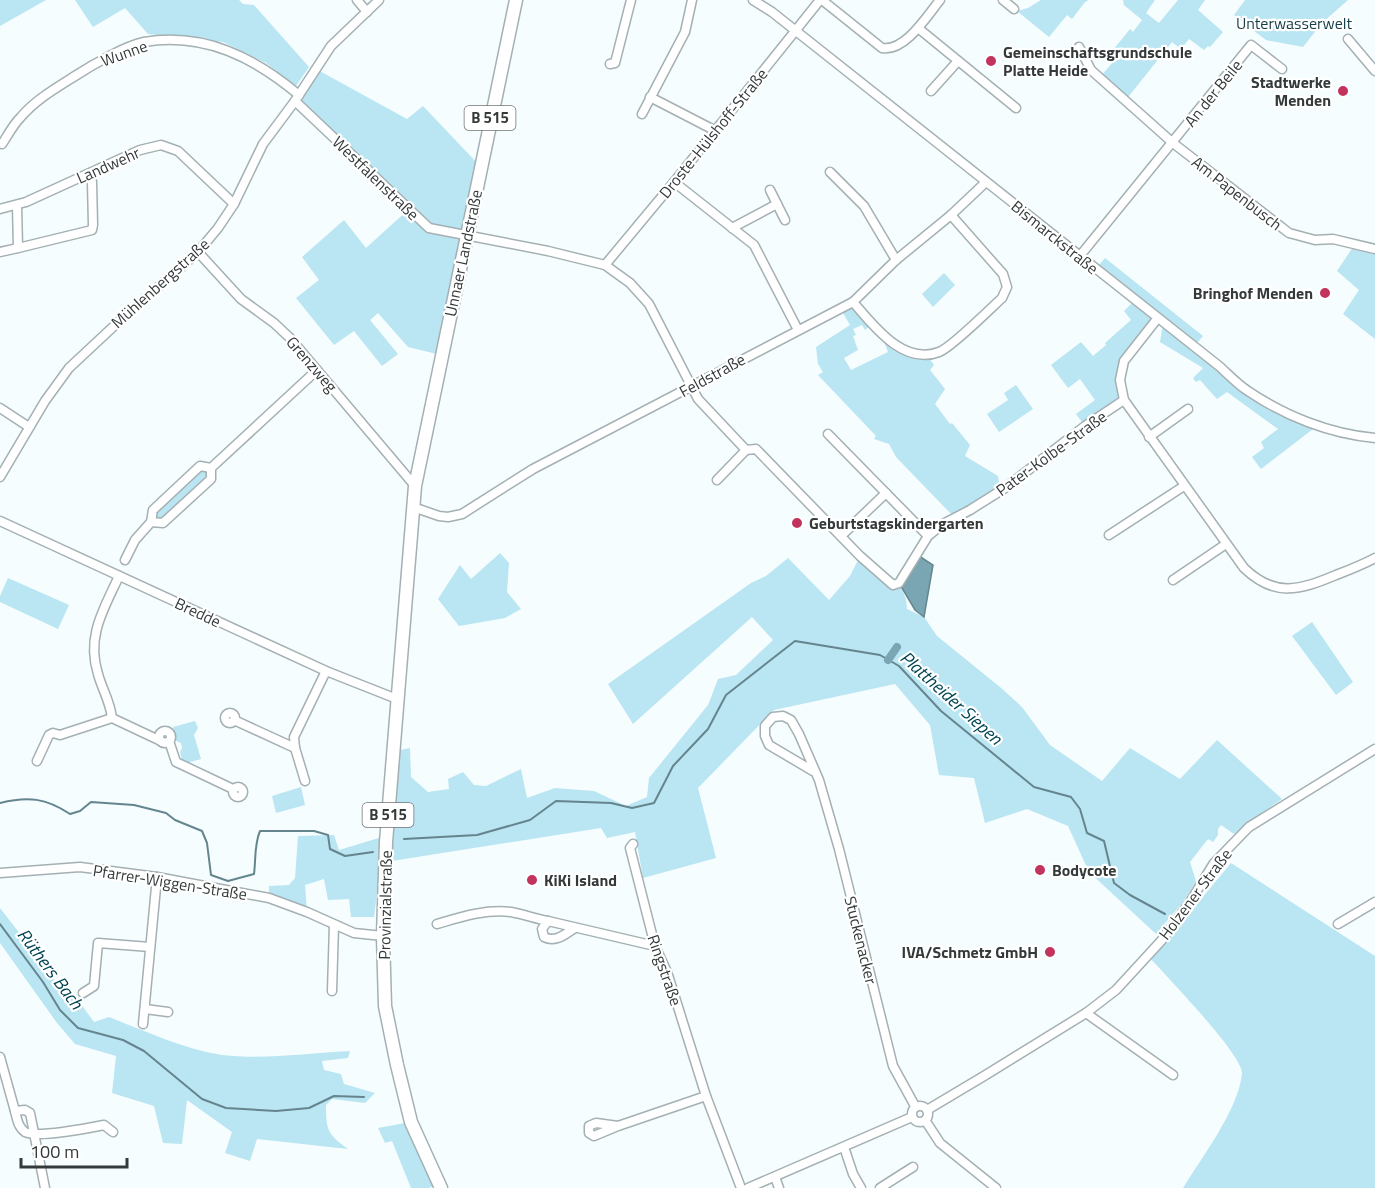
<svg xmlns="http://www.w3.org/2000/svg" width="1375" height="1188" font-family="'Titillium Web',sans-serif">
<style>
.green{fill:#bae5f2}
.water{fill:#7aa5b2;stroke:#65858e;stroke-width:1.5}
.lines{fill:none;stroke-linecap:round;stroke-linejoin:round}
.stream{stroke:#65858e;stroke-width:2}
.canal{stroke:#7aa5b2;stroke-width:8}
.minor-casing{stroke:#a4b0b3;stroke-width:11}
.primary-casing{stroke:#a4b0b3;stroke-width:15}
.minor{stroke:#fff;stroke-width:8}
.primary{stroke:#fff;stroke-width:12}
.poi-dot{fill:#c2335d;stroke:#fff;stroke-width:2}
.labels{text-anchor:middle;stroke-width:4.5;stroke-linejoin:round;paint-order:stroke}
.shield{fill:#fff;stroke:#717475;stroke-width:1.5}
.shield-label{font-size:15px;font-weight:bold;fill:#34393a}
.park-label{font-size:16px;fill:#163e49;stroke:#fff}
.poi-label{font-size:16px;font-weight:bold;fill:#34393a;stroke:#fff;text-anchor:start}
.street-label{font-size:16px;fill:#34393a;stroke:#fff}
.water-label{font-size:18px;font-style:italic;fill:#004453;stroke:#fff}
</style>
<rect width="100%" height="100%" fill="#f5fdff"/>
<g class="green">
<path d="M0,0H46L0,26Z"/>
<path d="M75,0H239L243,4L254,5L309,67L296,86L266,63L223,42L148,34L125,8L93,27Z"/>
<path d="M1041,0H1089L1085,2L1072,19L1067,15L1049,37L1017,11L1028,8Z"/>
<path d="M1123,0H1155L1146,13L1159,23L1178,0H1205L1198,10L1223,32L1210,47L1208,46L1204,50L1189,39L1181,49L1172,42L1125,101L1099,78L1115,60L1109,55L1130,29L1133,32L1142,20L1124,5Z"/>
<path d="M1245,0H1348L1322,23L1303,47L1266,40L1237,18L1234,15Z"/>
<path d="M316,69L407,119L423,106L480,166L441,355L408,347L378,313L370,320L398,354L382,366L354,331L334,345L296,298L319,280L302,257L344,220L366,248L409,209L295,101Z"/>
<path d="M1355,244L1375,249V339L1343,314L1359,290L1337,271Z"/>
<path d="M1105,258L1203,336L1197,343L1099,265Z"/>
<path d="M944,273L955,285L933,307L922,294Z"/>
<path d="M1135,300L1157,319L1124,361V400L1085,426L1076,414L1095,400L1080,379L1068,388L1051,365L1081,342L1093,356L1106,345L1105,343L1131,320L1124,311Z"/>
<path d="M853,302L872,324L865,330L862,325L853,329L856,335L853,336L858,350L844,358L851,370L888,352L883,339L927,355L934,365L930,370L945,389L935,404L950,424L952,423L970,445L965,456L998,476L1000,488L953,516L896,457L889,444L874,439L876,436L818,375L823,372L818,364L816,347L850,325L840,308Z"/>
<path d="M1163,323L1246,390L1317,426L1261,469L1252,457L1264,448L1261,442L1278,429L1227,392L1217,399L1200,380L1196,382L1193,378L1203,368L1160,342Z"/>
<path d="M1016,385L1033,409L999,432L987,414L1008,400L1004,393Z"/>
<path d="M201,468L209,470V479L162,521L153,520L154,511Z"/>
<path d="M500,553L509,563L507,592L521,609L505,618L459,626L438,599L460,565L471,579Z"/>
<path d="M860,556L892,585L899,583L906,599L907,609L924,617L937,636L1000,687L1022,707L1050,745L1102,781L1130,748L1180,779L1217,740L1282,799L1246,824L1234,834L1221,825L1218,829V835L1213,842L1208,839L1190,862L1196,881L1183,902L1156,934L1089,872L1068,826L1027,809L985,823L974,778L939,775L930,725L895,684L774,710L698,788L716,858L643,878L635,832L607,838L601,828L392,861H381L374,917H351L349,899L328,900L324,879L305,885L307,912L269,898V886L289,885L295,878L298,836L334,835L339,850L392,834L400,750L410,748L411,777L428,792L449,789L448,779L463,772L474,785L486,786L521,769L527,798L555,788L594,791L626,806L647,797L649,778L708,705L718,679L736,675L773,640L752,617L633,724L608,684L751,583L766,576L788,558L829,600L850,576Z"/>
<path d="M8,578L69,605L58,629L0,602V596Z"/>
<path d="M1312,622L1353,682L1336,695L1292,636Z"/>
<path d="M195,721L198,728L194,735L201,759L183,764L180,752L182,748L181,743L176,741L173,727Z"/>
<path d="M301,787L305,805L276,813L272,796Z"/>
<path d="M1231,863L1375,956V1188H1183C1202,1157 1238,1110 1242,1074C1244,1056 1167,977 1151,959Z"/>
<path d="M0,908L49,971L60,989H70L94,1022L109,1017C145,1031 183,1049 222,1055C264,1060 308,1053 350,1051L348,1058L322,1061L324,1070L341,1074L344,1084L375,1093L365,1103L332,1099L326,1105C326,1129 327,1134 348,1149L257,1139L250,1161L225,1153L232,1132L187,1100L182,1144L163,1143L154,1106L112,1093L116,1056L75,1044L57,1023L0,943Z"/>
<path d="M411,1122L439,1184L429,1188H411L392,1141L385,1143L378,1128Z"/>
</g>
<path class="water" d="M916,554L933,565L924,617L915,610L899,583Z"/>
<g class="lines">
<g class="stream">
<path d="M0,803C28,796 46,798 70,814L80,811L91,802L134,805L166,813L175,820L202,831L207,843L211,875L228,881L254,874C256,859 254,845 260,831H314L328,835L330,849L345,856L373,852"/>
<path d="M404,839L477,835L530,820L556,801L611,803L632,808L654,803L673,766L708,729L726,695L795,641L880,655L899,666L941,711L1034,787L1071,797L1080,809L1087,833L1104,841L1114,883L1130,895L1165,914"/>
<path d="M0,924L43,982L60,1010L78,1028L123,1040L144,1051L202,1099L226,1108L276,1111L309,1108L334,1096L364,1097"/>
</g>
<path class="canal" d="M888,660L897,647"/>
<g class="minor-casing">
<g id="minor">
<path d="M357,0L367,12"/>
<path d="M753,0L772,12L1219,366C1228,374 1237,384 1248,391C1285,416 1330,434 1375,438"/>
<path d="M822,0L882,48C905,52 927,16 940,0"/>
<path d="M1003,0L1014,9"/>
<path d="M918,28L1016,108"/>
<path d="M1348,39L1375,71"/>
<path d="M1079,47L1091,70L1173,143L1289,233L1315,240L1333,239L1375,249"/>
<path d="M610,64L615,63L631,0"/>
<path d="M931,91L958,61"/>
<path d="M650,97L714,130"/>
<path d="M295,101L429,228L548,251L605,265L630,283L649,304L698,399L746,450L756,449L860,556L893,585L899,583L928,536L943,524L970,510L1005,488L1085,426L1124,400"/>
<path d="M642,114L685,32L692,0"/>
<path d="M2,144C8,135 13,125 20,118C35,100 56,88 75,76C92,65 125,46 144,42C205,32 255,58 299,95"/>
<path d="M830,172L864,206L896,260"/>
<path d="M674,182L754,245L798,330"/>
<path d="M770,190L777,204"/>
<path d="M17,206L18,248L92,230L93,225L92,182L90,173"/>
<path d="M0,209L26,202L140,150L161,145L178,151L234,204"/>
<path d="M732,228L777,204L785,220"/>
<path d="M0,252L18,248"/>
<path d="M198,252L241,299L274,323L290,338L415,486"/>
<path d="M1079,257L1251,45L1282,69"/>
<path d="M605,265L674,182L820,0"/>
<path d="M853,302C873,325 903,366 939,352C951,348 990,309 1002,298L1007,287L1003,274L951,215"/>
<path d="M1157,319L1124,361L1120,380L1124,400L1244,568C1275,598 1300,590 1336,575C1349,570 1362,565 1375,558"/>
<path d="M0,408L29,427"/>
<path d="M828,434L928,536"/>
<path d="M1149,437L1188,409"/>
<path d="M211,468V479L163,523L151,522L153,510L200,466L211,468L317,370"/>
<path d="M0,477L45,401L69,368L114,326L198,252L218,228L234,204L263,144L295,101L331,46L379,0"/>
<path d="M717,480L746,450"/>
<path d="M413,507L439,516L448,517L462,514L533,469L853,302L896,260L951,215L986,182"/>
<path d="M0,521L326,671L397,699"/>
<path d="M1109,535L1184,486"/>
<path d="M841,536L886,493"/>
<path d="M125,560L135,540L151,522"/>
<path d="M119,576C104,609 86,636 98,674C102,689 110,701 112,718L163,742"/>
<path d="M1173,580L1226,544"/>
<circle cx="230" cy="718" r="5"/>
<path d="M234,720L295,748"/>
<circle cx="165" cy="737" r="6"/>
<path d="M169,741L176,762L233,789"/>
<path d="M37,761L49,735L53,733L60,735L112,718"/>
<path d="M813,771L769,745L765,736V726L773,717L783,716L791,720L799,734L819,780L839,849L893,1066L915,1106"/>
<path d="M305,781L295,748L294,737L326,671"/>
<circle cx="238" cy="792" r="5"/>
<path d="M633,844L630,848L655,946L667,972L706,1096L741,1188"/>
<path d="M0,873L80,867L157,877L269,898L307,912L354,933L383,936"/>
<path d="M437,924C461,917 485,909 511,912C523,914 536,919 548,921"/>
<path d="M1338,924L1375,902"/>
<path d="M575,928C565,934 556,943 544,937L542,929L548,921L655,946"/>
<path d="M332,991L334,925"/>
<path d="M83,993L94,986L98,943L150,947"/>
<path d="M145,1009L168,1012"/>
<path d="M1086,1013L1173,1075"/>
<path d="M143,1024L157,877"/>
<path d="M0,1057L15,1111L25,1110L30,1113L45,1188"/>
<circle cx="920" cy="1114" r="8"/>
<path d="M927,1110L984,1076L1086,1013L1116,990L1161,941L1190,902L1214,863L1249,827L1375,749"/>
<path d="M15,1111C17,1119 18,1127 25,1132C36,1138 89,1128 104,1125L113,1132"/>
<path d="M925,1120L940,1143L996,1188"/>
<path d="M618,1126L594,1136L589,1133V1126L596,1123L618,1126L706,1096"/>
<path d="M844,1147L853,1174L861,1188"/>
<path d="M775,1177L779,1188"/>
<path d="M748,1188L912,1117"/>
<path d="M880,1188L913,1167"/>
</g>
</g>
<g class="primary-casing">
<path id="primary" d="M441,1188L411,1122L397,1065L385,1006L383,936L386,842L415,486L516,0"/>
</g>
<use href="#minor" class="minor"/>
<use href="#primary" class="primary"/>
</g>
<g class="poi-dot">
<circle cx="991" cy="61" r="6"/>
<circle cx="1343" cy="91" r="6"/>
<circle cx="1325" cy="293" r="6"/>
<circle cx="797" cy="523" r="6"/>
<circle cx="1040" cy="870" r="6"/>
<circle cx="532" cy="880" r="6"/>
<circle cx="1050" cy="952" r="6"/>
</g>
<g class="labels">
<g class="shield">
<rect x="464.5" y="106" width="51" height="24" rx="4.5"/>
<rect x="362.5" y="803" width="51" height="24" rx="4.5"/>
</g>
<g class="shield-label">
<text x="490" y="123">B 515</text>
<text x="388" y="820">B 515</text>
</g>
<g class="park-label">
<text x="1294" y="29">Unterwasserwelt</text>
</g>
<g class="poi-label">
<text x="1003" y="58">Gemeinschaftsgrundschule<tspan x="1003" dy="18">Platte Heide</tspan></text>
<text x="1331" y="88" text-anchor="end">Stadtwerke<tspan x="1331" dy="18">Menden</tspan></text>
<text x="1313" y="299" text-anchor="end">Bringhof Menden</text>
<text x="809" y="529">Geburtstagskindergarten</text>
<text x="1052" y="876">Bodycote</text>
<text x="544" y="886">KiKi Island</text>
<text x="1038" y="958" text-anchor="end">IVA/Schmetz GmbH</text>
</g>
<g class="street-label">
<text transform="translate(124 53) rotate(-20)" y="6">Wunne</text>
<text transform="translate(1213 93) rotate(-51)" y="6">An der Beile</text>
<text transform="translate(713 133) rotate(-51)" y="6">Droste-Hülshoff-Straße</text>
<text transform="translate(108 165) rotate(-24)" y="6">Landwehr</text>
<text transform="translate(376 178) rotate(44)" y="6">Westfalenstraße</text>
<text transform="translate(1237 193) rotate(38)" y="6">Am Papenbusch</text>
<text transform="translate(1055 237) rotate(39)" y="6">Bismarckstraße</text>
<text transform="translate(463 253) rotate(-78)" y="6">Unnaer Landstraße</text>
<text transform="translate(160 283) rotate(-42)" y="6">Mühlenbergstraße</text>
<text transform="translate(312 364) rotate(49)" y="6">Grenzweg</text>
<text transform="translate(712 375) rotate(-29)" y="6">Feldstraße</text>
<text transform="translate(1051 453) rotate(-36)" y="6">Pater-Kolbe-Straße</text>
<text transform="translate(198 612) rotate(25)" y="6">Bredde</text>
<text transform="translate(170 882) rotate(9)" y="6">Pfarrer-Wiggen-Straße</text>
<text transform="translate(1195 894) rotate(-53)" y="6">Holzener Straße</text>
<text transform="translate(385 905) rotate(-89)" y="6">Provinzialstraße</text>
<text transform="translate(861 940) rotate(76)" y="6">Stuckenacker</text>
<text transform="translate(665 970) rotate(71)" y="6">Ringstraße</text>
</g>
<g class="water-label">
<text transform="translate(951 698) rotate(42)" y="6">Plattheider Siepen</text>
<text transform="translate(50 969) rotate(53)" y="6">Rüthers Bach</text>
</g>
</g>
<path d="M21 1158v9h106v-9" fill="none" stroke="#34393a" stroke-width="3"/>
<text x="30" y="1158" font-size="18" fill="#34393a" stroke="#ffffff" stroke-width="4.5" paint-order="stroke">100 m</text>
</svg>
